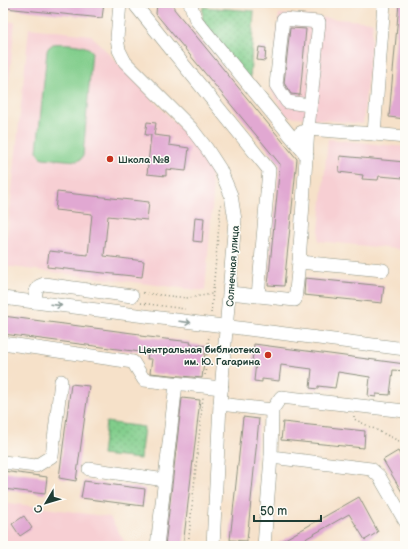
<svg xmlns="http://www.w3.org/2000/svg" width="408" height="549" font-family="'Balsamiq Sans',sans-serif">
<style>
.built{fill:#f7cfd3}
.park{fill:url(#park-dots);stroke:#508560}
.pitch{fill:#81cd8b;stroke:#508560}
.building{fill:#e1a8d2}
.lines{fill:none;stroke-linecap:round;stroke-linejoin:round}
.minor-casing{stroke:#8a8f7e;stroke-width:14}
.path{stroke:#8a8f7e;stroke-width:1.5;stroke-dasharray:1 3;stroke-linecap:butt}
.minor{stroke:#fff;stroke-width:13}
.oneway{stroke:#8f9e9a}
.poi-dot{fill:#c8321e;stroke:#fdfcf7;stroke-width:1.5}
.labels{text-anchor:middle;stroke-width:3;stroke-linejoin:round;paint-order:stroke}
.poi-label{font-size:10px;font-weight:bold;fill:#1f3d34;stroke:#fdfcf7;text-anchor:start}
.street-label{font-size:10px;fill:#1f3d34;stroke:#fdfcf7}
</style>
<defs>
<pattern id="park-dots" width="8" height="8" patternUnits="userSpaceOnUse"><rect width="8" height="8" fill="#81cd8b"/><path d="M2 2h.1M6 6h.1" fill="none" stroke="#69a872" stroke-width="1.8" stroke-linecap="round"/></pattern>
</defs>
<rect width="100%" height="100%" fill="#fdfcf7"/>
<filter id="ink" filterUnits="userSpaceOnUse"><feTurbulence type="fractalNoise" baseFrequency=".025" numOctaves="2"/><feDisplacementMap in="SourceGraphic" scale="8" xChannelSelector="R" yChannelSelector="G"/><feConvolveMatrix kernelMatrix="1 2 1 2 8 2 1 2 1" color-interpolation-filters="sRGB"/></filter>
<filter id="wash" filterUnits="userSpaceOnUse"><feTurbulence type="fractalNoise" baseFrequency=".012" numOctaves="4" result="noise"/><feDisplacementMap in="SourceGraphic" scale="16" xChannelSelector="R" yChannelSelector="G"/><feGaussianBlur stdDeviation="0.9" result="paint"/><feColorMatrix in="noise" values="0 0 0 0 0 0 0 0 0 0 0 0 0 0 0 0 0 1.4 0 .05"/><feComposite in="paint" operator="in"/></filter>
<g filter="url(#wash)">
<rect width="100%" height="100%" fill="#f6e1c9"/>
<g class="built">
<path d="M279,14L373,22L363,124L286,116L271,90Z"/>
<path d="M3,21L15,22L3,139Z"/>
<path d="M29,28L91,35L201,150L210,168L213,196L205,291L4,266Z"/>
<path d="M328,139L405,147V250L318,241Z"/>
<path d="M3,502L110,517L127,546H3Z"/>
</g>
<g class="park">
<path d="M203,7L254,11L250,80L202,22Z"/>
<path d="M106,422L144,427L140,459L102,455Z"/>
</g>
<path class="pitch" d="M53,44C62,43 87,44 92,51L83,156L81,159L77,161L43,158L41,157L37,151L47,51L48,48Z"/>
<g id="blocks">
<g class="building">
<path d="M5,3H104L102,18L5,8Z"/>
<path d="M157,3H174V9L297,159L284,286L268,285L280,164L156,14Z"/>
<path d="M399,3H405V119L389,117Z"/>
<path d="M290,28L306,29L300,95L291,94L284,83Z"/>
<path d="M259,47L266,48L265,61L257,60Z"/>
<path d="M147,122L156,123L154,135L170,137L169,145L189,148L186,171L166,169V176L147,174L151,135H145Z"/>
<path d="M340,156L405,162L403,178L379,176L378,180L362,179L363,175L339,172Z"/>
<path d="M57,192L149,202L147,220L108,216L104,256L144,261L142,277L47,267L49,251L88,255L92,214L55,210Z"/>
<path d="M195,217L204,218L202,242L193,241Z"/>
<path d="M305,278L384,286L382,303L304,295Z"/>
<path d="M3,316L140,334V336L191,342L190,344L206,346L202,378L150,373L152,359H147L148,353L3,334Z"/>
<path d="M254,344L405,364V371L393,370L390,395L376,394V397L368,396L370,377L338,372L335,388L318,386V389L310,388L312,369L281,365L279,381L262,379V382L254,381L256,362H252Z"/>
<path d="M71,384L89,386L76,481L59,478Z"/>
<path d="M182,398L200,400L183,546H165Z"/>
<path d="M243,417L259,419L247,541L230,540Z"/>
<path d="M283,422L365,431L364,448L281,440Z"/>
<path d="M398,451L405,464V497L383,460Z"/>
<path d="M3,471L47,477L45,494L3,489Z"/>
<path d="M84,481L145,489L143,506L81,498Z"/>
<path d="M359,497L378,532L365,540L349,514L293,546H273Z"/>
<path d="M24,516L32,528L20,536L12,524Z"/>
</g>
</g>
</g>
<g filter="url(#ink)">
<use href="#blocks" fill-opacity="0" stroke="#8a8f7e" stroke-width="1"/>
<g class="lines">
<g class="minor-casing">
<g id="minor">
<path d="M120,3L117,38L119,50L125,62L191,128L207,149L220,169L231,195L235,220L220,404L213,546"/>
<path d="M136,3V6L269,170L258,296"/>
<path d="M190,3L196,20L307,156"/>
<path d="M300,133L308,129L374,134L405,137"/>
<path d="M374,134L384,3"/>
<path d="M299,262L383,270"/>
<path d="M230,293L295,300L299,262L308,129L319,22L283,19L276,85L287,102L310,105"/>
<path d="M3,298L405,349"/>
<path d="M35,302L36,291L39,286L44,284L132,296"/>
<path d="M3,343L133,362L144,380L222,388"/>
<path d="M220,404L272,410"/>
<path d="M271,457L371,469L379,476L405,521"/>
<path d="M3,462L36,466L52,456L61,381"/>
<path d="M89,469L165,480"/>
<path d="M157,546L176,384"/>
<path d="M264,546L271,457L272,410L281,397L405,411"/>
</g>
</g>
<g class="path">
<path d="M143,293L188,298L212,294"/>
<path d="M141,303L185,309"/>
<path d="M211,313L221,203"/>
<path d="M205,375L209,335"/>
<path d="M354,416V419L405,444"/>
<path d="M188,546L203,397"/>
</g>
<use href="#minor" class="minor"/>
</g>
<defs><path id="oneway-shaft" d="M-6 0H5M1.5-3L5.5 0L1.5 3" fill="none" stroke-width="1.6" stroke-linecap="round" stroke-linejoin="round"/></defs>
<g class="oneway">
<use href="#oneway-shaft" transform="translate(56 305) rotate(7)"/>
<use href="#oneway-shaft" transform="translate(185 322) rotate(7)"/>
</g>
</g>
<g class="poi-dot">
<circle cx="110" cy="159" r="4"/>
<circle cx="268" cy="355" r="4"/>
</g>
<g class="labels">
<g class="poi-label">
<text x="118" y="163">Школа №8</text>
<text x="260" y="353" text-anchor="end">Центральная библиотека<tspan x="260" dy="12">им. Ю. Гагарина</tspan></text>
</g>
<g class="street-label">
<text transform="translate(232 266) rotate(-86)" y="4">Солнечная улица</text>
</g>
</g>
<rect width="408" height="549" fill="none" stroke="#fdfcf7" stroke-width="16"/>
<g transform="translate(46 503) rotate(232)" stroke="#fdfcf7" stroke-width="3" paint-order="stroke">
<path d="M0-3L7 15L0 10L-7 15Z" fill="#1f3d34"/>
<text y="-6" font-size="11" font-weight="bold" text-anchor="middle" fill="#1f3d34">С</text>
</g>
<path d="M254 515v6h67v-6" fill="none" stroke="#1f3d34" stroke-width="2"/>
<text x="260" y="515" font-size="12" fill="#1f3d34" stroke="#fdfcf7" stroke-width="3" paint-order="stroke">50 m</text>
</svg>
